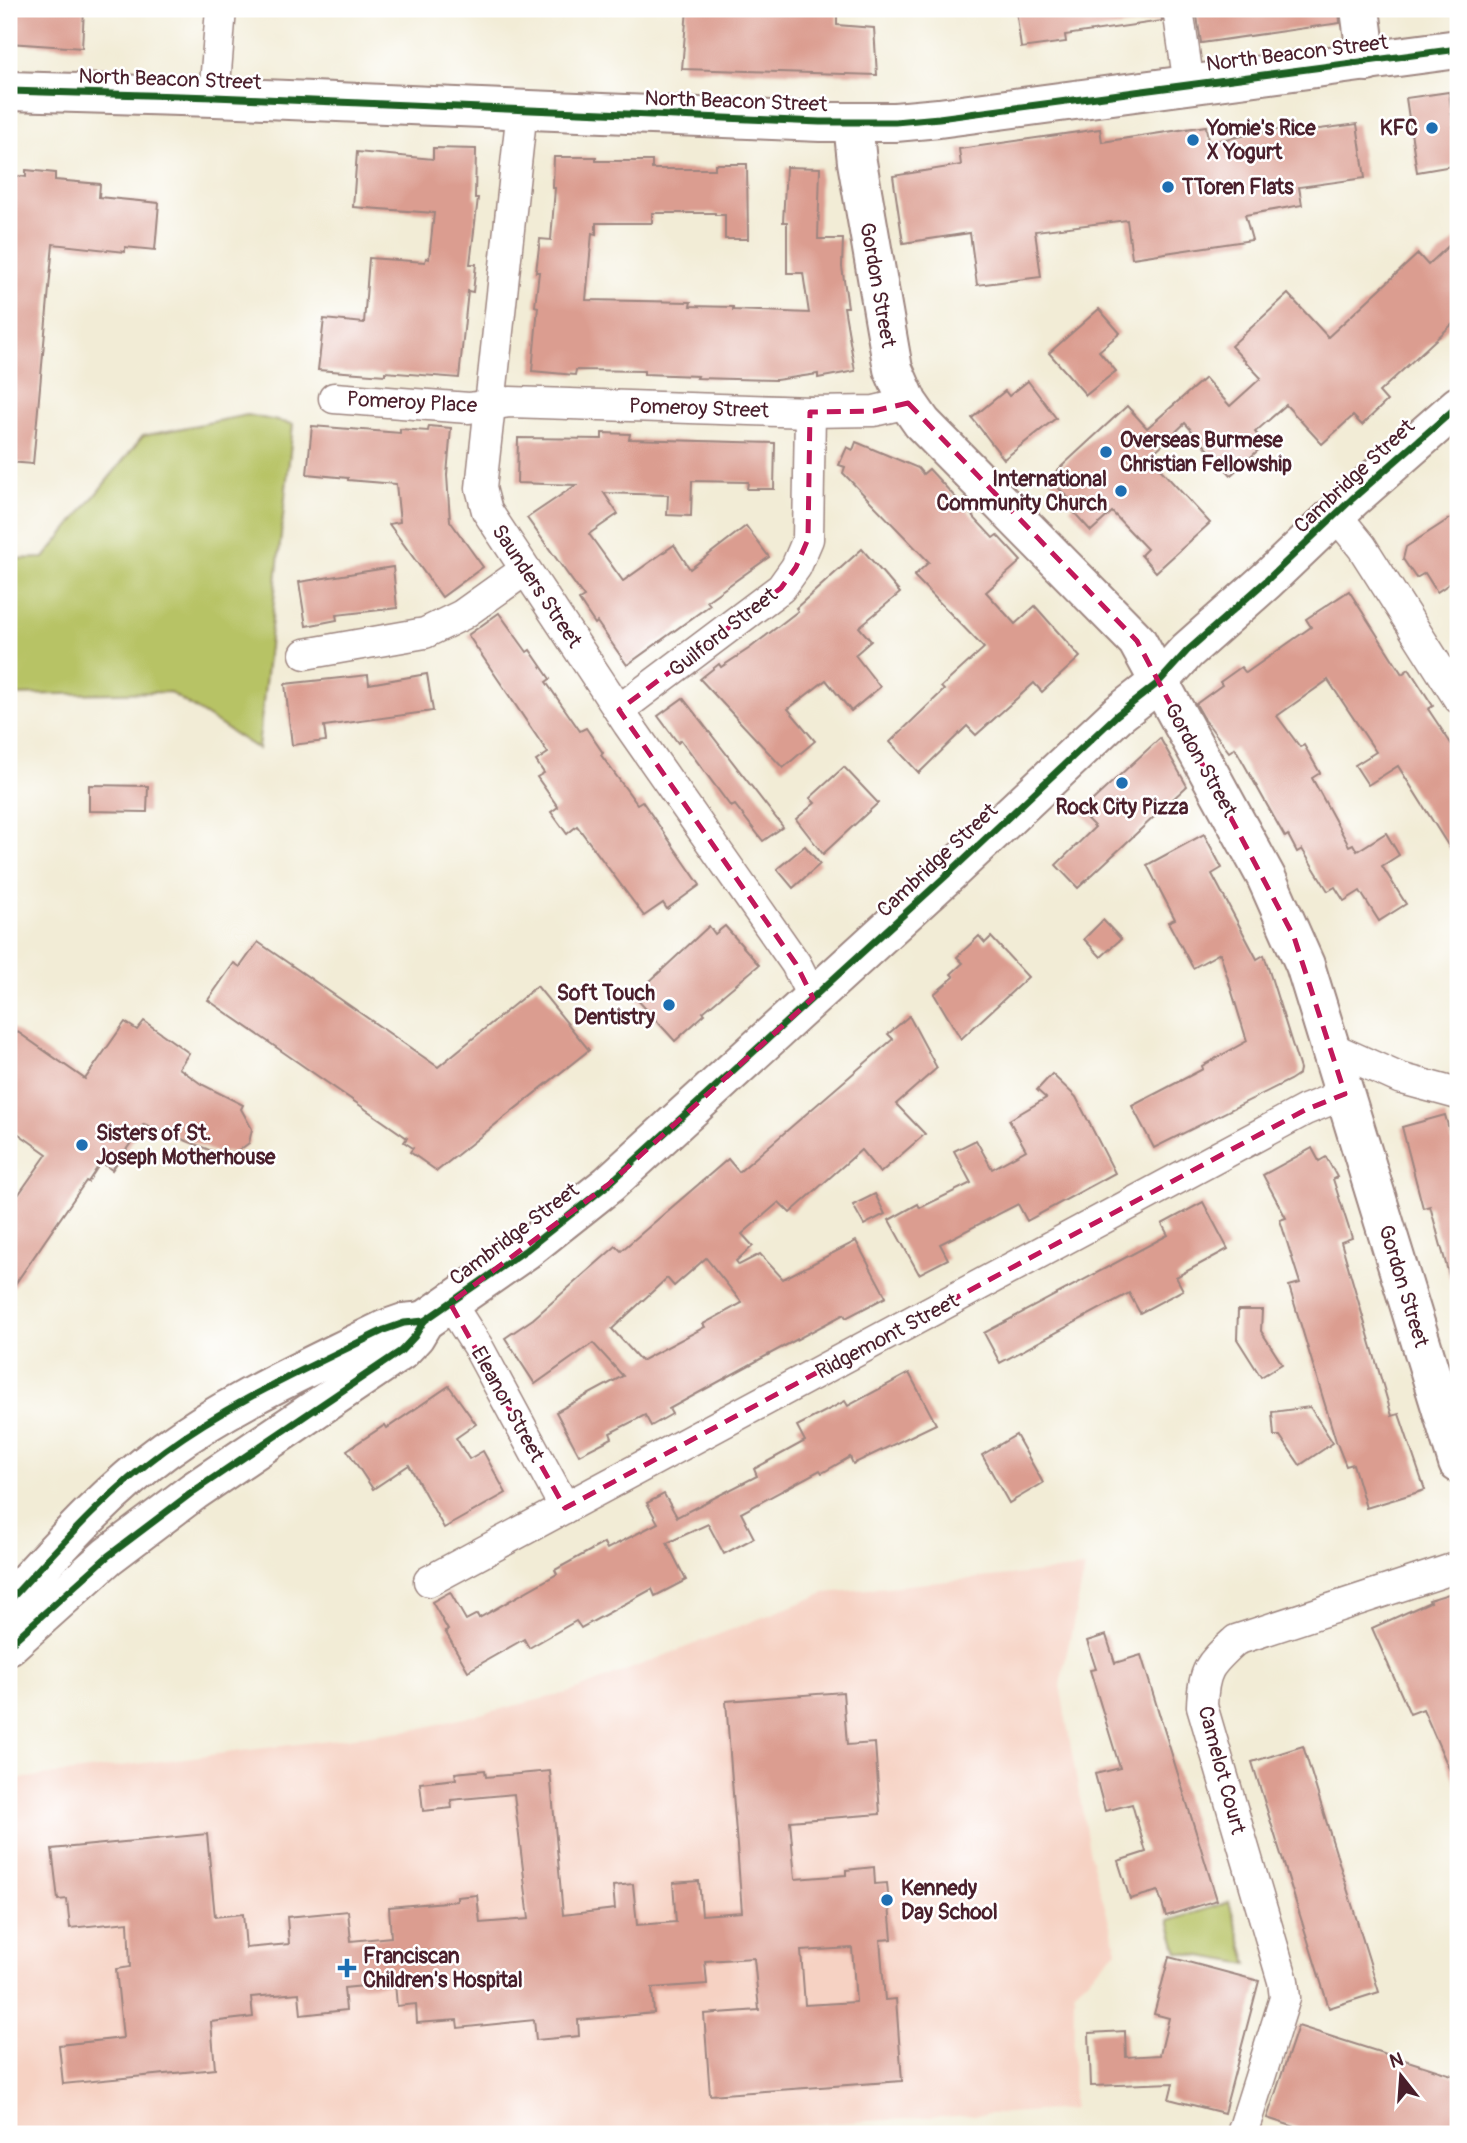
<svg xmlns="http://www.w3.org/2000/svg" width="1467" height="2143" font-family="Pangolin,sans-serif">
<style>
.built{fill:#f6d2c3}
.green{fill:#b7c365;stroke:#807148;stroke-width:2}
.building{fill:#db9d90;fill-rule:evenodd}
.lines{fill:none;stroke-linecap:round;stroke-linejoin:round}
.street-casing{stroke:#9e8680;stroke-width:33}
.secondary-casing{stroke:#9e8680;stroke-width:42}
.primary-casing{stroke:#9e8680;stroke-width:42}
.street{stroke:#fff;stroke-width:30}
.secondary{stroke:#fff;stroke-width:38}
.primary{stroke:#fff;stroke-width:38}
.cycleway-casing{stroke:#fff;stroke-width:11}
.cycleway{stroke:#1b5e20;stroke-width:7}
.marked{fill:none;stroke:#c2185b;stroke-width:5;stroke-dasharray:14 9;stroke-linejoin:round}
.poi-dot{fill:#1f6fb2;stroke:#fff;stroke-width:2.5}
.labels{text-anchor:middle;stroke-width:5;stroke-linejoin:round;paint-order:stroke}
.street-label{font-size:21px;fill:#4a1f2b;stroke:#fff}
.poi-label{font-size:21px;font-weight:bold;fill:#4a1f2b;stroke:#fff;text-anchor:start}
</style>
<rect width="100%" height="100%" fill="#fff"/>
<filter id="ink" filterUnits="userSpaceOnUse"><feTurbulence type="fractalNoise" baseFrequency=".0143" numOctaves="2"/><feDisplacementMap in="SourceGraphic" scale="14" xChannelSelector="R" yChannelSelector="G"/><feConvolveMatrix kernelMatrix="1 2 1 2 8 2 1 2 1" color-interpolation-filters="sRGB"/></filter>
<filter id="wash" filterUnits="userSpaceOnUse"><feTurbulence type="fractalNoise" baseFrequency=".00686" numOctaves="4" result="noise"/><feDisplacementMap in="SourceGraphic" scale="28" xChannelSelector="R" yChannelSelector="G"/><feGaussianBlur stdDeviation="1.57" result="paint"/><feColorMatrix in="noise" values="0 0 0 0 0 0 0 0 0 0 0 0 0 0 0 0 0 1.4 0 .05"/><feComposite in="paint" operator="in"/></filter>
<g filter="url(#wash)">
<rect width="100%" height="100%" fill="#f2ecd6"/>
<path class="built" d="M1085,1568L1060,1685L1089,1850L1117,1950L1074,1991L1073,2109L650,2134H9V1780L418,1729L571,1692L825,1593Z"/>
<g class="green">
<path d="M247,415L293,424L258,749L169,692L9,695V559L44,558L143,436Z"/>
<path d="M1229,1902L1248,1964L1178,1952L1169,1921Z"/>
</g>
<g id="blocks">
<g class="building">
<path d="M9,9H84L82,48L9,43Z"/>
<path d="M687,9H837V25L874,28L877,75L682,69Z"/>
<path d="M1016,9H1161L1162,21L1065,35L1066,42L1021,48Z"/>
<path d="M1196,9H1339L1340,23L1201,43Z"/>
<path d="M1449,92L1458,165L1417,172L1406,98Z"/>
<path d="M1357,124L1365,178L1299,187L1302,205L1245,215L1252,240L1132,258L1127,220L1035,231L1041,277L977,285L970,233L903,243L893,176L961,165L959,149L1100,129L1102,142L1206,126L1208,142L1289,128V133Z"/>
<path d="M433,148L476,149L475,198H478L470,264H476L473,292L468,291L459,378L385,372V375L318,370L324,319L364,323L369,258L425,262L426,258L429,259L434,213L353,207L357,152L433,159Z"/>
<path d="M554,157H596V161H652V169H715V164H747L748,239H725V215H715V213H652V223H596V234L592,233L586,300L691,302L690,306L733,307V310L809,313L803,273H787V222H783L786,167L820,168L818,239H843L842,267L848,307H844L855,371L818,378V374L776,380L697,378L698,376L644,374V371L576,370L575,375L532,371L538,307L535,306L539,272H536L540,239L551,240L555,188H553Z"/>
<path d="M26,170L55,173V180L100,184L99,197L159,203L155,250L125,247V252L53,244L33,464L9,462V175L26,177Z"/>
<path d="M1458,237V319L1379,392L1387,401L1362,425L1353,416L1322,444L1286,405L1255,432L1265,444L1231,475L1185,423L1149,457L1210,523L1156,572L1141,555L1147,549L1112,512L1091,531L1070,508L1074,504L1049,478L1127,406L1147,428L1205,378L1230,406L1261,378L1231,346L1288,294L1328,337L1418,254L1428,265Z"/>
<path d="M1099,309L1120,333L1099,351L1116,371L1086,395L1049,353Z"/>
<path d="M1028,381L1056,418L1004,459L972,418L1005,391L1009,396Z"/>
<path d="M312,426L400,433V429L428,431L429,426L451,428L447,475L450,521L483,567L442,597L389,524L400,522L396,484L348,480V478L307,474Z"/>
<path d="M602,433L630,434L629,439L775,443L774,489H747L748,482L692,481L691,516L667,515L668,495L604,493L618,514L589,534L623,581L674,545L690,569L746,526L769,557L707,601L710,605L627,665L597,622L595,624L579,600L584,597L527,518L576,485L517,483L518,438L602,439Z"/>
<path d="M856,442L918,468L923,474L929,469L993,538L997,535L1021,561L986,592L1015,624L1035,606L1080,657L1042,692L1034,683L976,735L967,726L919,773L890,742L944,690L941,687L984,648L914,576L929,562L843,473L845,467L839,465L847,447L853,450Z"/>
<path d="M1458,513V578L1437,592L1425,573L1416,578L1403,559L1406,547Z"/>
<path d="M862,549L900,593L859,627L871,641L855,655L880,687L851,711L826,680L788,709L815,741L783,768L700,679L719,664L721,667L750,648L798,611L796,608Z"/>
<path d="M393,567L397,608L336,615L337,620L306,626L299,582Z"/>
<path d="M1349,591L1402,674L1409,669L1433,706L1428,709L1458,754V861L1398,766L1368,785L1355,765L1376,752L1328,680L1277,716L1300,747L1304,745L1320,773L1312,778L1349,846L1353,844L1357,851L1386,833L1399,855L1382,866L1406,904L1379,921L1360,891L1344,901L1335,887L1328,891L1302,849L1297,852L1288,835L1285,837L1235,748L1229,752L1205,720L1196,704L1222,685L1220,682L1241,667L1246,673L1311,627L1306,619Z"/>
<path d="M499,613L527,652L530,650L550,679L546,682L580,731L586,728L603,753L601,755L637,804L642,801L700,885L667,909L663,903L644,916L577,826L567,834L551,812L558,807L537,777L544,773L536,761L548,753L468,635Z"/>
<path d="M427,674L433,711L324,726L326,741L292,745L285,684L368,675L369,684Z"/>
<path d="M683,698L783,827L763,841L735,805L731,807L681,740L678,743L658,716Z"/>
<path d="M1160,738L1187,786L1078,888L1056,865L1095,827L1080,812Z"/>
<path d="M844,767L878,803L823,854L796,819L815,803L810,798Z"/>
<path d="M89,785L148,786L147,812L89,811Z"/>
<path d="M1204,834L1222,868L1212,874L1257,959L1264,955L1300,1069L1299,1074L1290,1080L1154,1148L1132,1106L1203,1069L1202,1066L1247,1041L1220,953L1193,968L1168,922L1175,919L1147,865Z"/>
<path d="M805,846L820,864L793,888L777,869Z"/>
<path d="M1103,920L1121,939L1101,957L1084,939Z"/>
<path d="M709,926L715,934L725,926L759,965L703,1012L705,1014L675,1041L634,996Z"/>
<path d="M979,936L985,943L991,937L1028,977L961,1039L934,994L954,977L951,974L963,963L957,957Z"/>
<path d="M258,942L438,1067L537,986L589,1050L437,1171L410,1152L413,1148L404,1142L407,1138L208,1000L234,963L240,967Z"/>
<path d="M909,1016L937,1068L896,1104L925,1134L880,1173L861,1150L790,1213L779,1202L742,1234L753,1246L736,1261L739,1265L760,1254L783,1279L856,1241L886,1297L846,1318L844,1314L764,1357L669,1409L672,1414L651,1426L645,1415L610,1433L612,1438L579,1455L556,1412L623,1376L593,1343L535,1384L505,1338L533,1319L616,1246L621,1251L728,1159L739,1172L893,1039L888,1034ZM706,1258L742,1303L703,1324L705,1327L641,1361L612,1329L667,1278L674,1286Z"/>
<path d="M144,1021L189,1053L179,1068L201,1084L243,1105L241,1109L252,1129L249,1143L237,1152L217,1153L144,1124L112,1170L101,1162L88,1182L86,1181L9,1293V1208L47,1154L9,1127V1026L85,1079L125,1022L137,1030Z"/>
<path d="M1052,1074L1076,1097L1115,1173L1027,1221L1018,1204L940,1244L948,1259L919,1274L889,1220L918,1204L920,1208L971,1183L954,1151L976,1140L992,1169L1026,1150L1009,1120L1046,1098L1037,1090Z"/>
<path d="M1445,1115L1458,1161V1285L1452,1286L1430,1206L1423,1208L1402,1127Z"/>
<path d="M1312,1148L1319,1161L1326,1157L1337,1177L1333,1179L1352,1238L1341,1242L1392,1416L1399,1414L1425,1490L1366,1508L1353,1464L1346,1466L1336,1441L1289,1286L1300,1283L1280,1220L1286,1218L1263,1175Z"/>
<path d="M875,1194L885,1214L864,1225L853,1205Z"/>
<path d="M1203,1202L1228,1249L1176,1277L1183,1290L1140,1313L1129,1293L1000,1363L984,1333L1168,1235L1162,1224Z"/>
<path d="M1238,1310H1262L1261,1331L1282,1364L1261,1377L1237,1339Z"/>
<path d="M909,1373L936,1424L853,1464L850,1457L822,1473L820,1470L741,1513L754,1538L724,1554L708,1524L667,1543L686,1580L655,1596L652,1589L581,1628L576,1621L529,1648L524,1639L468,1671L445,1631L448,1630L432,1602L450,1592L466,1620L477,1614L479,1618L557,1574L555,1570L604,1543L607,1549L658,1523L647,1503L664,1494L677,1517L757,1476L754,1469L805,1441L797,1426L845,1401L848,1406Z"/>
<path d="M449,1386L476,1424L456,1438L469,1459L483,1451L506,1493L444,1528L409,1465L373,1489L347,1450L385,1425L387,1428Z"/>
<path d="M1310,1407L1333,1443L1300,1465L1280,1436H1274L1272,1412Z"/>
<path d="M1016,1435L1043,1483L1009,1503L982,1455Z"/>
<path d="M1458,1591V1789L1423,1709L1410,1714L1372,1628L1430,1602L1429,1600Z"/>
<path d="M1106,1635L1115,1663L1141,1655L1217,1900L1166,1916L1158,1891L1130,1899L1118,1861L1146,1852L1132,1804L1105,1811L1095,1774L1120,1768L1090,1670L1096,1669L1087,1641Z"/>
<path d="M843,1692L847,1745L875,1743L880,1814L790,1821L795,1879L846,1875V1870L874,1867L875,1884L887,1883L892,1939L880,1940L885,2000L896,1999L902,2081L710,2095L704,2014L759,2010L754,1958L705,1961L707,1984L652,1988L654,2013L578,2020L579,2036L536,2040L534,2020L458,2028L457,2020L417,2023L416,2004L397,2006L395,1983L344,1988L346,2010L301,2015L299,1993L251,1997L253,2017L211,2022L215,2069L63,2084L59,2045L123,2038L116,1969L130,1967L128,1922L70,1928L67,1899L58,1900L52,1849L207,1834L215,1917L243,1914L246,1948L289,1944L287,1917L348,1911L351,1941L391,1937L389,1907L457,1901V1897L477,1895L480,1923L529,1919L514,1794L451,1800L452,1808L423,1811L420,1783L456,1779L455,1773L485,1770L486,1777L550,1771L563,1915L615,1909L613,1886L633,1884L637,1925L676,1922L673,1883L699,1881L702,1915L742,1912L726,1701ZM852,1948L856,2002L805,2005L801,1951Z"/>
<path d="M1303,1746L1379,1992L1329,2008L1252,1762Z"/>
<path d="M1169,1957L1259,1981L1224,2113L1169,2099L1173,2083L1091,2086L1089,2033L1125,2031L1126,2057L1160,2055L1169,2018L1154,2014Z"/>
<path d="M1298,2026L1458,2077V2117L1453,2134H1317L1267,2118Z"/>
</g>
</g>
</g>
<g filter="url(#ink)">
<use href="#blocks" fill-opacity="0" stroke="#9e8680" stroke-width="2"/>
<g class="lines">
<g class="street-casing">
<g id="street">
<path d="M1178,9L1189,85"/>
<path d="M214,97L221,9"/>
<path d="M522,109L481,488L487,511L628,724L796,964L813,998"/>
<path d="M334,398L469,408L510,402L810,412L874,411L908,403"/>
<path d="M1336,515L1362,547L1458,698"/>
<path d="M305,654L425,633L462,615L525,570"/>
<path d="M619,710L781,588L796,567L808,539L810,412"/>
<path d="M1330,1047L1399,1078L1458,1094"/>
<path d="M450,1303L478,1347L565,1508"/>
<path d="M429,1581L1305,1110L1345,1094"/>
<path d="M1242,2134L1285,1998L1283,1981L1202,1706C1203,1669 1210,1664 1236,1640L1458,1567"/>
</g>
</g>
<g class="secondary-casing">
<g id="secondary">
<path d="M1360,9L1367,62"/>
<path d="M853,123L857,162L893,369L908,403L922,423L1137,641L1266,877L1305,965L1458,1463"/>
</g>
</g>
<g class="primary-casing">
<g id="primary">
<path d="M9,91L214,97L820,122H895L939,118L1458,49"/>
<path d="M9,1601C58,1548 106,1493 165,1450C232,1401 310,1367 384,1330L404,1323L424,1321"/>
<path d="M9,1645L108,1556L194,1491L401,1351L415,1336L424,1321L526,1250L609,1184L948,874L1117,715L1158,683L1187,651L1266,581L1352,499L1458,406"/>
</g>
</g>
<use href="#street" class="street"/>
<use href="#secondary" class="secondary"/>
<use href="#primary" class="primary"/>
<g class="cycleway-casing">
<g id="cycleway">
<path d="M9,91L214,97L820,122H895L939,118L1458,49"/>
<path d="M9,1601C58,1548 106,1493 165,1450C232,1401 310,1367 384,1330L404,1323L424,1321"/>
<path d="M9,1645L108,1556L194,1491L401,1351L415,1336L424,1321L526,1250L609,1184L948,874L1117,715L1158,683L1187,651L1266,581L1352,499L1458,406"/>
</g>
</g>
<use href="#cycleway" class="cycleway"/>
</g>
</g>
<path class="marked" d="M908,403L1137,641L1294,937L1345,1094L1305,1110L565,1508L450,1303L609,1184L813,998L796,964L619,710L781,588L796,567L808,539L810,412L874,411Z"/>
<g class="poi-dot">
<circle cx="1432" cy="128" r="7"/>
<circle cx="1193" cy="140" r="7"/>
<circle cx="1168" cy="187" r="7"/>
<circle cx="1106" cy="452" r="7"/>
<circle cx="1121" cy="491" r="7"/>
<circle cx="1122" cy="783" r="7"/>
<circle cx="669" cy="1005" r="7"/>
<circle cx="82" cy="1145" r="7"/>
<circle cx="887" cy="1900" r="7"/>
<path d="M343.5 1957.5h7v7h7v7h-7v7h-7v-7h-7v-7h7z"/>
</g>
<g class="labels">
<g class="street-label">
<text transform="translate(1297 53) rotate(-7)" y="7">North Beacon Street</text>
<text transform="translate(170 79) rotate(2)" y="7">North Beacon Street</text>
<text transform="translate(736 101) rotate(2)" y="7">North Beacon Street</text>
<text transform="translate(878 285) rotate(80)" y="7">Gordon Street</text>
<text transform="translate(412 402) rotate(3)" y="7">Pomeroy Place</text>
<text transform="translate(699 408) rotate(2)" y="7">Pomeroy Street</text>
<text transform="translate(1354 476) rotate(-43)" y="7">Cambridge Street</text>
<text transform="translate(537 586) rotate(56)" y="7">Saunders Street</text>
<text transform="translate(723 632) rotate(-38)" y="7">Guilford Street</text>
<text transform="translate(1201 760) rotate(61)" y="7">Gordon Street</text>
<text transform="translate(937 860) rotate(-43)" y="7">Cambridge Street</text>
<text transform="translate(514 1234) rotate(-37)" y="7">Cambridge Street</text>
<text transform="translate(1404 1286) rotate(73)" y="7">Gordon Street</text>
<text transform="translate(887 1336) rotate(-28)" y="7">Ridgemont Street</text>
<text transform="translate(508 1404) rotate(61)" y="7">Eleanor Street</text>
<text transform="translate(1222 1770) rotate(75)" y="7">Camelot Court</text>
</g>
<g class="poi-label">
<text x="1207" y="135">Yomie's Rice<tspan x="1207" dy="24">X Yogurt</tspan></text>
<text x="1418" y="135" text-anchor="end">KFC</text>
<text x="1182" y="194">TToren Flats</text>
<text x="1120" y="447">Overseas Burmese<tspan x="1120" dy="24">Christian Fellowship</tspan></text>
<text x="1107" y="486" text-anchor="end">International<tspan x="1107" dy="24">Community Church</tspan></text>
<text x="1122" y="814" text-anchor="middle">Rock City Pizza</text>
<text x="655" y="1000" text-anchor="end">Soft Touch<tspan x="655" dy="24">Dentistry</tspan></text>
<text x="96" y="1140">Sisters of St.<tspan x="96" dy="24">Joseph Motherhouse</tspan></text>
<text x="901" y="1895">Kennedy<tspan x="901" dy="24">Day School</tspan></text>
<text x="363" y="1963">Franciscan<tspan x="363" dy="24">Children's Hospital</tspan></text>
</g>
</g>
<rect width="1467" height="2143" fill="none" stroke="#fff" stroke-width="35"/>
<g transform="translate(1401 2076) rotate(343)" stroke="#ffffff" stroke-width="5" paint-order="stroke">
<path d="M0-5L12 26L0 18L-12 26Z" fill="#4a1f2b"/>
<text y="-10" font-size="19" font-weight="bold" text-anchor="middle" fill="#4a1f2b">N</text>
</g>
</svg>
